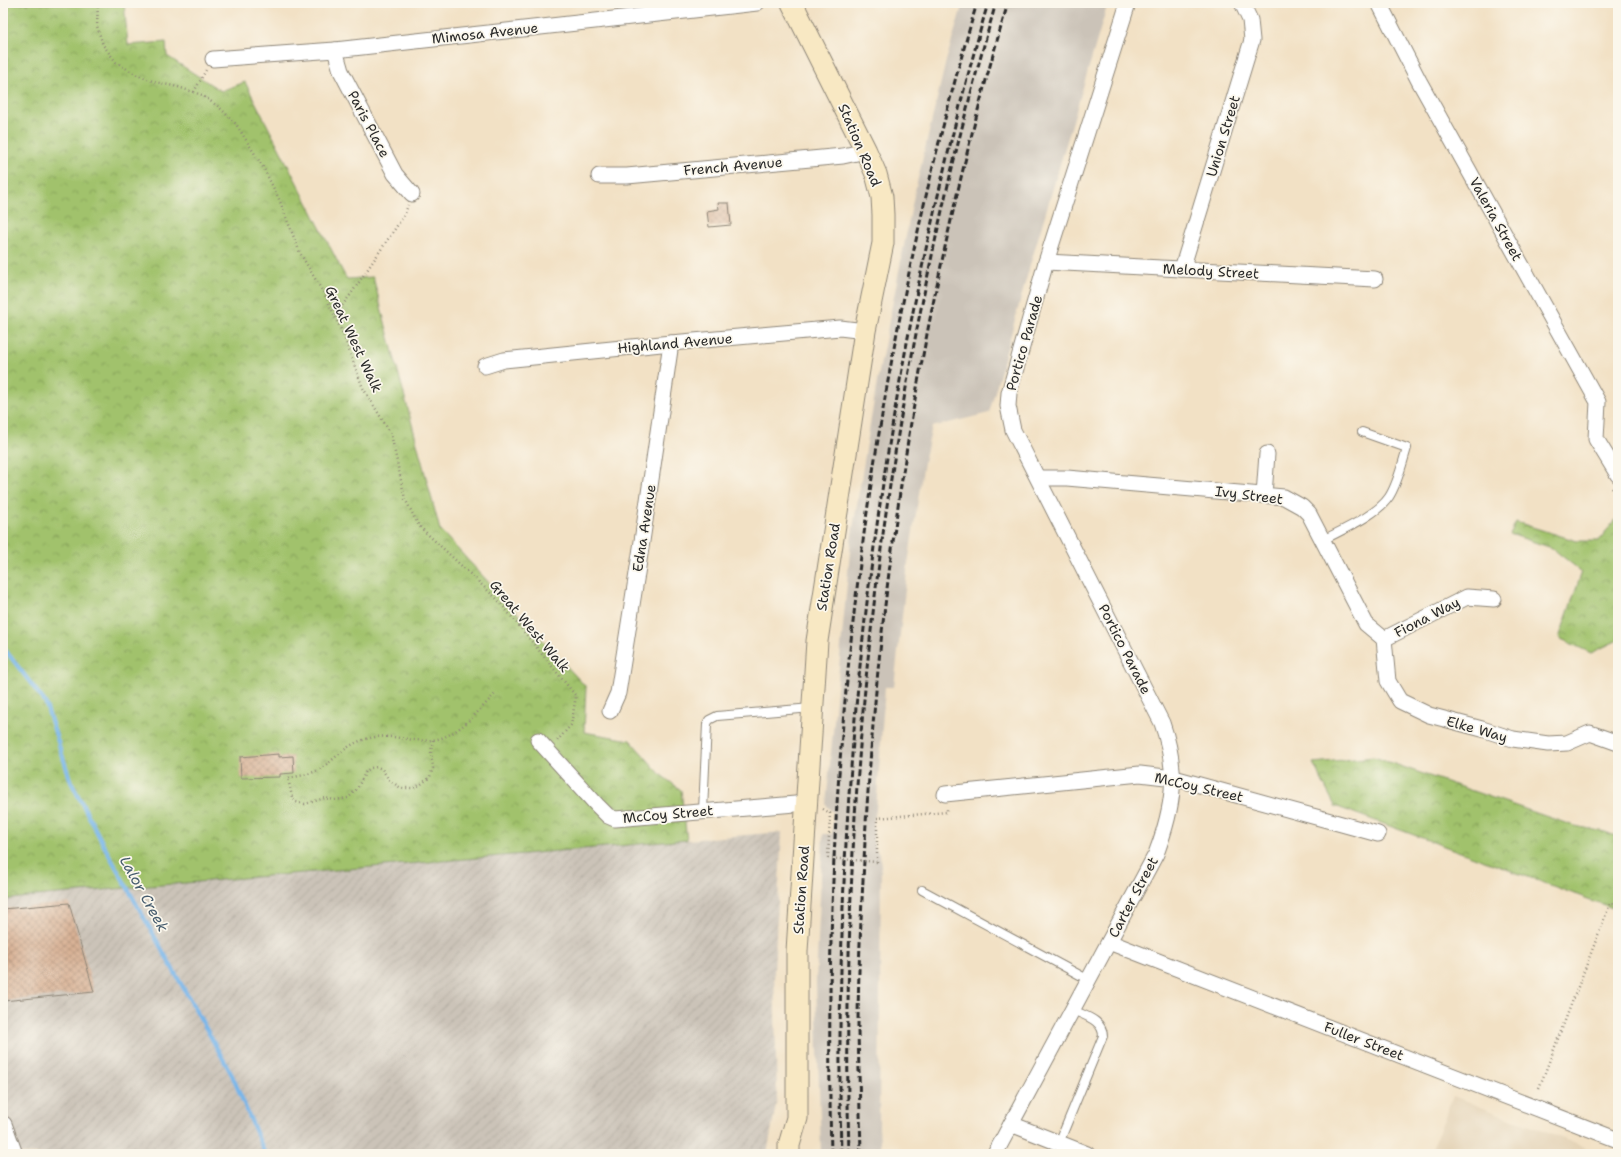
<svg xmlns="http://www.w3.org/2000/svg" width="1621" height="1157" font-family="'Shantell Sans',sans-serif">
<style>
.built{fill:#e3d1b4}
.industrial{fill:url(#industrial-furrows)}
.railway{fill:#cbc3b8}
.park{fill:url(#park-crowns);stroke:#66764c}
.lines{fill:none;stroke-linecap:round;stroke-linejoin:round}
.stream{stroke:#77b6eb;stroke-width:4}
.building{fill:url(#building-cross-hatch)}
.lane-casing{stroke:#8e8678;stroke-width:10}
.street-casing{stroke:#8e8678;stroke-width:17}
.secondary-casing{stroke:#8e8678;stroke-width:23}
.path{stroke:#8e8678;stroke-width:2.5;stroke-dasharray:1 3;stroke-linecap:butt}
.lane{stroke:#fff;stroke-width:8}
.street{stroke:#fff;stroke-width:15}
.secondary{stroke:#f8e8c3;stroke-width:21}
.rail{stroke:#2b2b2b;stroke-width:3;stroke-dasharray:6 3;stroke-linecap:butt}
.path-bridge{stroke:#8e8678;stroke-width:2.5;stroke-dasharray:1 3;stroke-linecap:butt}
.labels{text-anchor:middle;stroke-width:3.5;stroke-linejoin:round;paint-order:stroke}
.street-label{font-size:14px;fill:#2b2b2b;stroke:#fbf7ec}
.water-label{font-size:15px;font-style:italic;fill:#465c6e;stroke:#fbf7ec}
</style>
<defs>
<pattern id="industrial-furrows" width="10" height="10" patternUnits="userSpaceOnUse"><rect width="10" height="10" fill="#cbc3b8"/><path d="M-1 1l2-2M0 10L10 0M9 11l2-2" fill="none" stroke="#aea89e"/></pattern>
<pattern id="park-crowns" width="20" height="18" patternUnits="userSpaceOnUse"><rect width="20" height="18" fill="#a1c26c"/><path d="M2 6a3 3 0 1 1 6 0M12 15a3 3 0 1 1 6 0" fill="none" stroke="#839e59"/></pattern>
<pattern id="building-cross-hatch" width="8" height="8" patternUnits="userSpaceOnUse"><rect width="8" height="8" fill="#d8b194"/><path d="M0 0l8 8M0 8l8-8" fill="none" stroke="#af9079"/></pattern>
</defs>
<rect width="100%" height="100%" fill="#fbf7ec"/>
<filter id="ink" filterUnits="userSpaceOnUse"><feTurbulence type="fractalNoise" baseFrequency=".025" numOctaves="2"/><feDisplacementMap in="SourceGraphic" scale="8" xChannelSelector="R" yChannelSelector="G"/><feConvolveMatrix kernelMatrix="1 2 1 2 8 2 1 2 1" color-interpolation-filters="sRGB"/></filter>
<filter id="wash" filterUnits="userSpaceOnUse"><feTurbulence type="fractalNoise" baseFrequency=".012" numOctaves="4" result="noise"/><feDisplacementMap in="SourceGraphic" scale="16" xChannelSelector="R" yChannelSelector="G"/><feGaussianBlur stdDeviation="0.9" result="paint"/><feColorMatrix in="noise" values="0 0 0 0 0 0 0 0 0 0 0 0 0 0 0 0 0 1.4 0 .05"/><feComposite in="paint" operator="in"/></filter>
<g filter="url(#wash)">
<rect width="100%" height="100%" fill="#f2e1c5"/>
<path class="built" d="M1453,1096L1602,1154H1430Z"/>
<path class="industrial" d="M782,832L774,970L777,1099L767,1154H3V900L45,895Z"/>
<path class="railway" d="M963,3H1108L1031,262L989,413L932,427L924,462L908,563L894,687H885L876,810L874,820L873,842L881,859L879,1128L881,1154H821L816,982L823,834H832L833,812L826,805L851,541L877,382L914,195L946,61Z"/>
<g class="park">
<path d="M3,3H124L128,45L166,42L167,56L221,91L245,82L346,278L348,279L373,277L440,530L586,687L584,732L630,740L661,775L681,790L687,840L45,895L3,900Z"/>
<path d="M1618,515V640L1591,653L1559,638L1582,572L1552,548L1510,534L1516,522L1577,541H1599C1604,531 1614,525 1618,515Z"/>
<path d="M1374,757L1574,826L1605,832L1618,837V910L1335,806L1313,763Z"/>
</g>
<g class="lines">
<path class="stream" d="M3,647L45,702L71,782L103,844L232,1075L265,1154"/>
</g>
<g id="blocks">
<g class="building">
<path d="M718,203H729L731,225L709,227L707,211L719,209Z"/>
<path d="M279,754V757L293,756L294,773L280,774V777L241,778L240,757Z"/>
<path d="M69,903L94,992L3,1001V909Z"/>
</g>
</g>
</g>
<g filter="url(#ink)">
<use href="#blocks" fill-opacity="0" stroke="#8e8678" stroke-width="1"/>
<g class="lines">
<g class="lane-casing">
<g id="lane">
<path d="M1323,540C1342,530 1377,515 1389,497C1398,483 1402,464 1407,448L1362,432"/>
<path d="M703,811L707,724L709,720L717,716L812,708"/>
<path d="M922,890L1089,980"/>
<path d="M1059,1143L1103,1036C1103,1020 1085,1016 1073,1010"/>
</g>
</g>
<g class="street-casing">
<g id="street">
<path d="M1379,3L1419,81L1598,402L1596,439L1618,475"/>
<path d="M335,50L341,71L395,174L412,194"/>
<path d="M213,59L335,50L757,3"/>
<path d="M599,176H627L843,156L866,151"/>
<path d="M1046,262L1375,279"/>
<path d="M1182,269L1252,40L1250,20L1242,3"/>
<path d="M485,366L504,360L671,343L840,328L865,331"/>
<path d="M1038,478H1067L1284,497L1302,507L1309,514L1366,624L1384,639"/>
<path d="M1264,495L1267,454"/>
<path d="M1384,639L1388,681L1400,701L1429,715L1482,729L1513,739L1548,744L1567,743L1590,733L1618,743"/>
<path d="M1384,639L1467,597L1494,599"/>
<path d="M610,711L618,693L641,548L671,343"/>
<path d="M538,740L597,805L608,816L615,819L807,803"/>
<path d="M945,794L1140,774L1174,778L1378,834"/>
<path d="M1109,942L1618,1140"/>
<path d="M4,1124L15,1154"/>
<path d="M1011,1124L1087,1154"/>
<path d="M995,1154L1156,854C1174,806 1179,772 1162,723L1013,430L1008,406L1009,393L1046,262L1128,3"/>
</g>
</g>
<g class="secondary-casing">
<path id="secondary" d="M789,1154V1145L797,1118V951L817,641L865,331L883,243V215L882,197L876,174L866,151L792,3"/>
</g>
<g class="path">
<path d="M98,3L97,26L103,45L116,62L135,74L155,82L178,87L202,95L220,108L236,124L263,167L279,199L300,253L327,299L343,334L363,388L391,434L405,499L419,526L498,600L576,696L571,725L557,741"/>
<path d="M194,92L206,70"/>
<path d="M335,315L351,294L405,214L408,205"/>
<path d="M1612,488L1618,498"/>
<path d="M433,740L431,751L433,768L430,777L420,785L413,788H401L389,780L382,769L377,767L371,768L366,771L357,789L348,798L334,800L325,798L305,804L296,802L292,797L288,778C300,776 313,774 323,767C336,758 346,745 363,740C389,731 408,743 432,740C458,737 478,711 495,694"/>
<path d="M823,809L830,813L828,858"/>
<path d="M877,862V818L947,812V807"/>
<path d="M1539,1088L1610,904L1612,903L1618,904"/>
</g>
<use href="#lane" class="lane"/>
<use href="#street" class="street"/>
<use href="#secondary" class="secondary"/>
<g class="rail">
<path d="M831,1154C828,1027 830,900 839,774C858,513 903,253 977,3"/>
<path d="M841,1154C832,765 880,377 988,3"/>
<path d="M849,1154C839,766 887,376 996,3"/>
<path d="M861,1154C860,1113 859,1072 858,1031C858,975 861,918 864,861C878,571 925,282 1008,3"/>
</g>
<path class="path-bridge" d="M828,858L877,862"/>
</g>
</g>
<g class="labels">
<g class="street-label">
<text transform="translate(485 33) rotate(-6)" y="5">Mimosa Avenue</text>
<text transform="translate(369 124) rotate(62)" y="5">Paris Place</text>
<text transform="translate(1223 136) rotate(-73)" y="5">Union Street</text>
<text transform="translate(860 145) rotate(67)" y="5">Station Road</text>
<text transform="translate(733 166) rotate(-5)" y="5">French Avenue</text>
<text transform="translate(1496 219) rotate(61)" y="5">Valeria Street</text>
<text transform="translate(1211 271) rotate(3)" y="5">Melody Street</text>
<text transform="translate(354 339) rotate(65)" y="5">Great West Walk</text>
<text transform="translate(675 343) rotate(-5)" y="5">Highland Avenue</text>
<text transform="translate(1024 343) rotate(-74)" y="5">Portico Parade</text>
<text transform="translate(1249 495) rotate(7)" y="5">Ivy Street</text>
<text transform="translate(644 528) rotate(-81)" y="5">Edna Avenue</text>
<text transform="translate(828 567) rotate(-81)" y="5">Station Road</text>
<text transform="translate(1427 617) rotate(-27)" y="5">Fiona Way</text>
<text transform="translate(530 626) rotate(50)" y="5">Great West Walk</text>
<text transform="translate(1125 649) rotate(63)" y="5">Portico Parade</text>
<text transform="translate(1477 729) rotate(16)" y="5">Elke Way</text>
<text transform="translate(1199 787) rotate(13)" y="5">McCoy Street</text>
<text transform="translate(668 814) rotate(-5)" y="5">McCoy Street</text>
<text transform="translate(801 890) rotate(-86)" y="5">Station Road</text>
<text transform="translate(1133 897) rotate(-62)" y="5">Carter Street</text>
<text transform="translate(1364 1041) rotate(21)" y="5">Fuller Street</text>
</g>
<g class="water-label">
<text transform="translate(144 894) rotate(61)" y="5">Lalor Creek</text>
</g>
</g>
<rect width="1621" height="1157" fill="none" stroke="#fbf7ec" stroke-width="16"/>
</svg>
